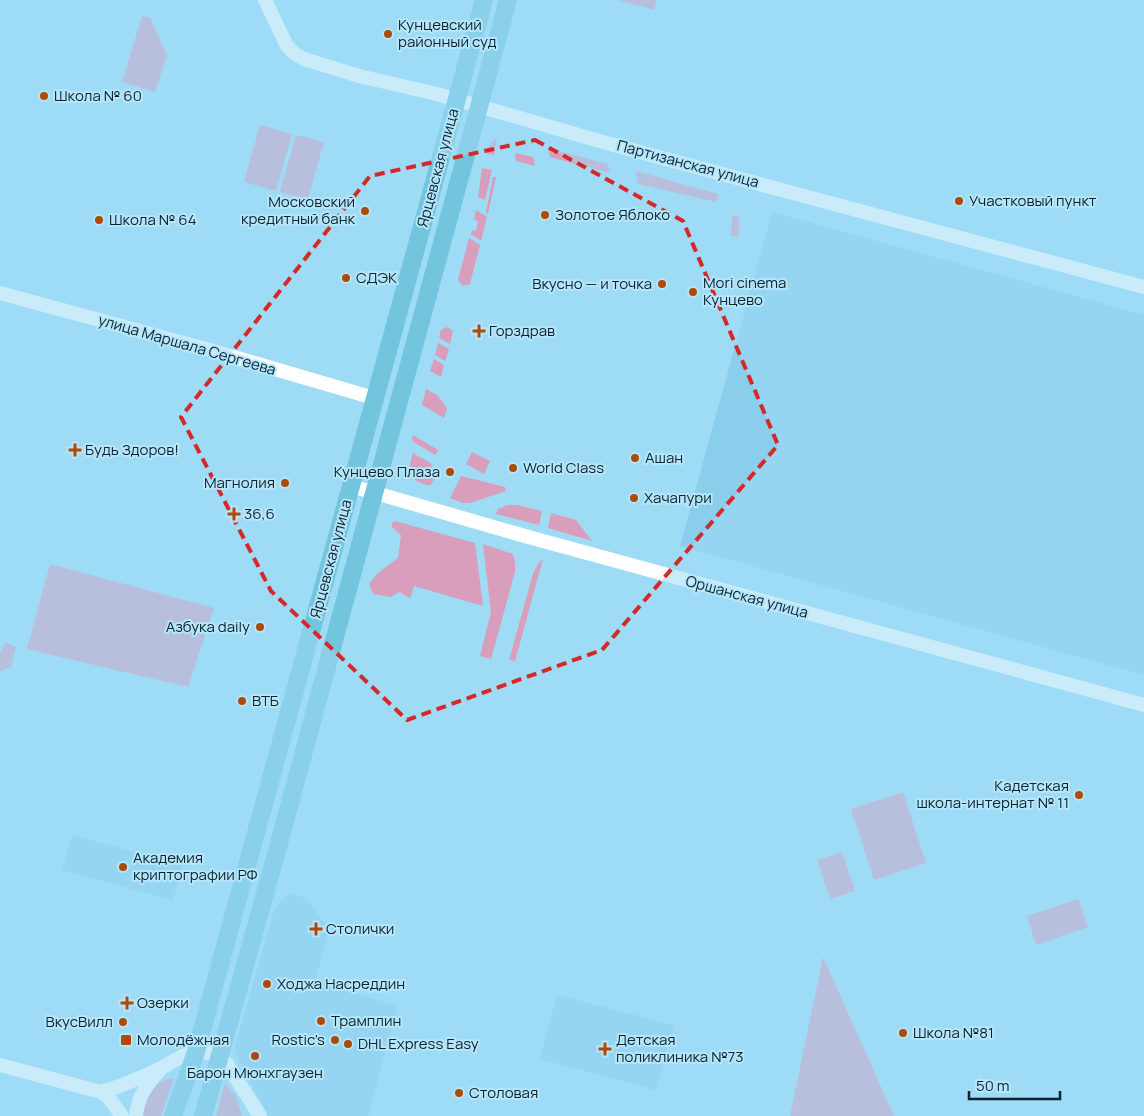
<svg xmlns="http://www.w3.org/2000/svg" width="1144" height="1116" font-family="Manrope,sans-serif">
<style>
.built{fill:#8aceeb}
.green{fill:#d89ebc}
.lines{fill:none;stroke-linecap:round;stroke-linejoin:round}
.minor{stroke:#fff;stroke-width:14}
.major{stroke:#73c4dd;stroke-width:18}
.marked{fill:none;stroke:#d62828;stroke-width:4;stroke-dasharray:10 6;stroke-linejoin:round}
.poi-dot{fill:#ac4a08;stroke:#b6e6fb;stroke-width:2}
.labels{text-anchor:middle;stroke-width:4;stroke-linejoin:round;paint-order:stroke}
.poi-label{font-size:15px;fill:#0a232d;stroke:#b6e6fb;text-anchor:start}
.street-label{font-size:15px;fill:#0a232d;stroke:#b6e6fb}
</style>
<rect width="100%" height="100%" fill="#9edbf5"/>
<g class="built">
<path d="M772,212L1144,315V675L680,546Z"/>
<path d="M72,835L183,865L173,900L62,870Z"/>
<path d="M288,893L306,898L329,929L315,982L398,1006L368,1116H269L237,1057L235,1046L274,911Z"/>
<path d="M557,995L674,1025L656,1090L540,1059Z"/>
</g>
<g class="green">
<path d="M618,0H657L654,10Z"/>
<path d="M142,16L150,18L167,55L155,92L122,82Z"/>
<path d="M260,125L292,134L276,191L244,182Z"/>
<path d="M296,135L324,142L308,199L280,192Z"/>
<path d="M496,138H497L494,155L486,153L489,145Z"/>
<path d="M548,148L608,164L610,173L550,157Z"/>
<path d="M515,153L533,157L535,166L516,161Z"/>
<path d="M482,168L492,170L485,200L478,197Z"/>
<path d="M636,171L718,194L716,202L638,184Z"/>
<path d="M493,177H496L488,214L486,212Z"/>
<path d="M476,210L487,217L481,241L471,234L472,230L476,231L478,222L474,219Z"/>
<path d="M732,216H739V237L731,236Z"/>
<path d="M469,238L480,245L470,284L463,286L458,280Z"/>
<path d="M447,327L453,331L450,344L439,338L441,330Z"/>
<path d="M438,343L449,349L445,361L435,355Z"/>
<path d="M434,359L444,365L441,377L430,371Z"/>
<path d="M426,389L437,395L447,408L444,418L422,405Z"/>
<path d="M413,435L438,450L435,455L412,441Z"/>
<path d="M472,452L490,461L484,474L466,464Z"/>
<path d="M413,453L432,464L431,467L439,470L430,486C408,480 407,473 413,453Z"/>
<path d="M461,476L505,487L506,491L470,503H463L450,498Z"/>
<path d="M508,505H517L542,511L539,525L496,514L498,509Z"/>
<path d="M551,513L576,520L592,541L548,528Z"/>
<path d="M395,521L475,543L483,606L414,586L410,598L399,592L391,597L373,594L369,584L378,573L398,558L401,535L392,527V523Z"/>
<path d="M483,544L513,554L515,563V572L491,659L480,656L491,612Z"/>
<path d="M543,559L515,661L509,660L533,574L538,564Z"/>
<path d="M50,564L214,608L188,687L27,649Z"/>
<path d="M5,642L16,647L11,667L0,671V654Z"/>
<path d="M903,792L926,863L874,880L851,809Z"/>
<path d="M842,852L855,891L830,899L817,860Z"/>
<path d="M1078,899L1088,927L1036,945L1027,916Z"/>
<path d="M823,957L894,1116H790Z"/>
<path d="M174,1078L161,1116H142C141,1097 155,1080 174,1078Z"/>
<path d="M225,1083L236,1096L242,1116H216Z"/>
</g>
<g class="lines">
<g class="minor">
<path d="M265,0L287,46L295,54L304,59L359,76L437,94L610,144L1144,287"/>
<path d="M0,293L217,352L374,398"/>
<path d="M351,486L532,538L1144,705"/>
<path d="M0,1065L101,1092L109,1098L122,1116"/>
<path d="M101,1092C122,1086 143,1077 163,1067C174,1061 186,1052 199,1052C210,1052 219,1056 227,1064L260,1116"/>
<path d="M136,1116C138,1097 146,1085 159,1071"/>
</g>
<g class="major">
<path d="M173,1116L196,1052L484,0"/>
<path d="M203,1116L278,847L508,0"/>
</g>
</g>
<path d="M0 0H1144V1116H0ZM535,140L683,221L778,445L602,650L407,720L271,591L181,417L370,176Z" fill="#9edbf5" fill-opacity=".55" fill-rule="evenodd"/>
<path class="marked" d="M535,140L683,221L778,445L602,650L407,720L271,591L181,417L370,176Z"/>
<g class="poi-dot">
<circle cx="388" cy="34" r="5"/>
<circle cx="44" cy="96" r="5"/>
<circle cx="959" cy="201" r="5"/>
<circle cx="365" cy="211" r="5"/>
<circle cx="545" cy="215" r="5"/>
<circle cx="99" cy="220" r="5"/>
<circle cx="346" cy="278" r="5"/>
<circle cx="662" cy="284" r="5"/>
<circle cx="693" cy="292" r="5"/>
<path d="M476.5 323.5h5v5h5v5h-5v5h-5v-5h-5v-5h5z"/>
<path d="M72.5 442.5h5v5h5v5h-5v5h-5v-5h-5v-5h5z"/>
<circle cx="635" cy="458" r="5"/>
<circle cx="513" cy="468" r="5"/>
<circle cx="450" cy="472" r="5"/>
<circle cx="285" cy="483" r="5"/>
<circle cx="634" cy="498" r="5"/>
<path d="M231.5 506.5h5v5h5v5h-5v5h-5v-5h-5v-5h5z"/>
<circle cx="260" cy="627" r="5"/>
<circle cx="242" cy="701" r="5"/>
<circle cx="1079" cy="795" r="5"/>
<circle cx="123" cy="867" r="5"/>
<path d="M313.5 921.5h5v5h5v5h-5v5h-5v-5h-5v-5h5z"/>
<circle cx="267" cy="984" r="5"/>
<path d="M124.5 995.5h5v5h5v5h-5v5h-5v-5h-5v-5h5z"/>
<circle cx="321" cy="1021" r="5"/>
<circle cx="123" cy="1022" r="5"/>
<circle cx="903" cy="1033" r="5"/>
<rect x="120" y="1034" width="12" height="12" rx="2.5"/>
<circle cx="335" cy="1040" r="5"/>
<circle cx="348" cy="1044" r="5"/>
<path d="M602.5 1041.5h5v5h5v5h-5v5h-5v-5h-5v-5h5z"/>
<circle cx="255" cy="1056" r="5"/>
<circle cx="459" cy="1093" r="5"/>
</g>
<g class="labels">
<g class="poi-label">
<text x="398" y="30">Кунцевский<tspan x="398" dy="17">районный суд</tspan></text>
<text x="54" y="101">Школа № 60</text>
<text x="969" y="206">Участковый пункт</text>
<text x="355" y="207" text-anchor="end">Московский<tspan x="355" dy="17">кредитный банк</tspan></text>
<text x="555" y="220">Золотое Яблоко</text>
<text x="109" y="225">Школа № 64</text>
<text x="356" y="283">СДЭК</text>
<text x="703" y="288">Mori cinema<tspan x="703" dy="17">Кунцево</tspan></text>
<text x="652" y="289" text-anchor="end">Вкусно — и точка</text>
<text x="489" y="336">Горздрав</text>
<text x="85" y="455">Будь Здоров!</text>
<text x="645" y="463">Ашан</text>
<text x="523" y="473">World Class</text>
<text x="440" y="477" text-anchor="end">Кунцево Плаза</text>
<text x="275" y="488" text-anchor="end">Магнолия</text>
<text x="644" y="503">Хачапури</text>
<text x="244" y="519">36,6</text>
<text x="250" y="632" text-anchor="end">Азбука daily</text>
<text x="252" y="706">ВТБ</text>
<text x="1069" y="791" text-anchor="end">Кадетская<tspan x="1069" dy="17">школа-интернат № 11</tspan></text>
<text x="133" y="863">Академия<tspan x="133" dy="17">криптографии РФ</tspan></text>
<text x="326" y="934">Столички</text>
<text x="277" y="989">Ходжа Насреддин</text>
<text x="137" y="1008">Озерки</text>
<text x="331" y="1026">Трамплин</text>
<text x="113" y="1027" text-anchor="end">ВкусВилл</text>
<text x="913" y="1038">Школа №81</text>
<text x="137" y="1045">Молодёжная</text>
<text x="325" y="1045" text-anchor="end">Rostic's</text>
<text x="616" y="1045">Детская<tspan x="616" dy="17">поликлиника №73</tspan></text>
<text x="358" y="1049">DHL Express Easy</text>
<text x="255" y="1078" text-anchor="middle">Барон Мюнхгаузен</text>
<text x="469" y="1098">Столовая</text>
</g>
<g class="street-label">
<text transform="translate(688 164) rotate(15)" y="5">Партизанская улица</text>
<text transform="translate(438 168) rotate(-75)" y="5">Ярцевская улица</text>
<text transform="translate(187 345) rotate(16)" y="5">улица Маршала Сергеева</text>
<text transform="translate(331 559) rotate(-75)" y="5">Ярцевская улица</text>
<text transform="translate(747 597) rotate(15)" y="5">Оршанская улица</text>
</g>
</g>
<path d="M969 1091v8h91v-8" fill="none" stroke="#0a232d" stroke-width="2.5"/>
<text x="976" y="1091" font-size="15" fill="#0a232d" stroke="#b6e6fb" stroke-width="4" paint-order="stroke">50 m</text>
</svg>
